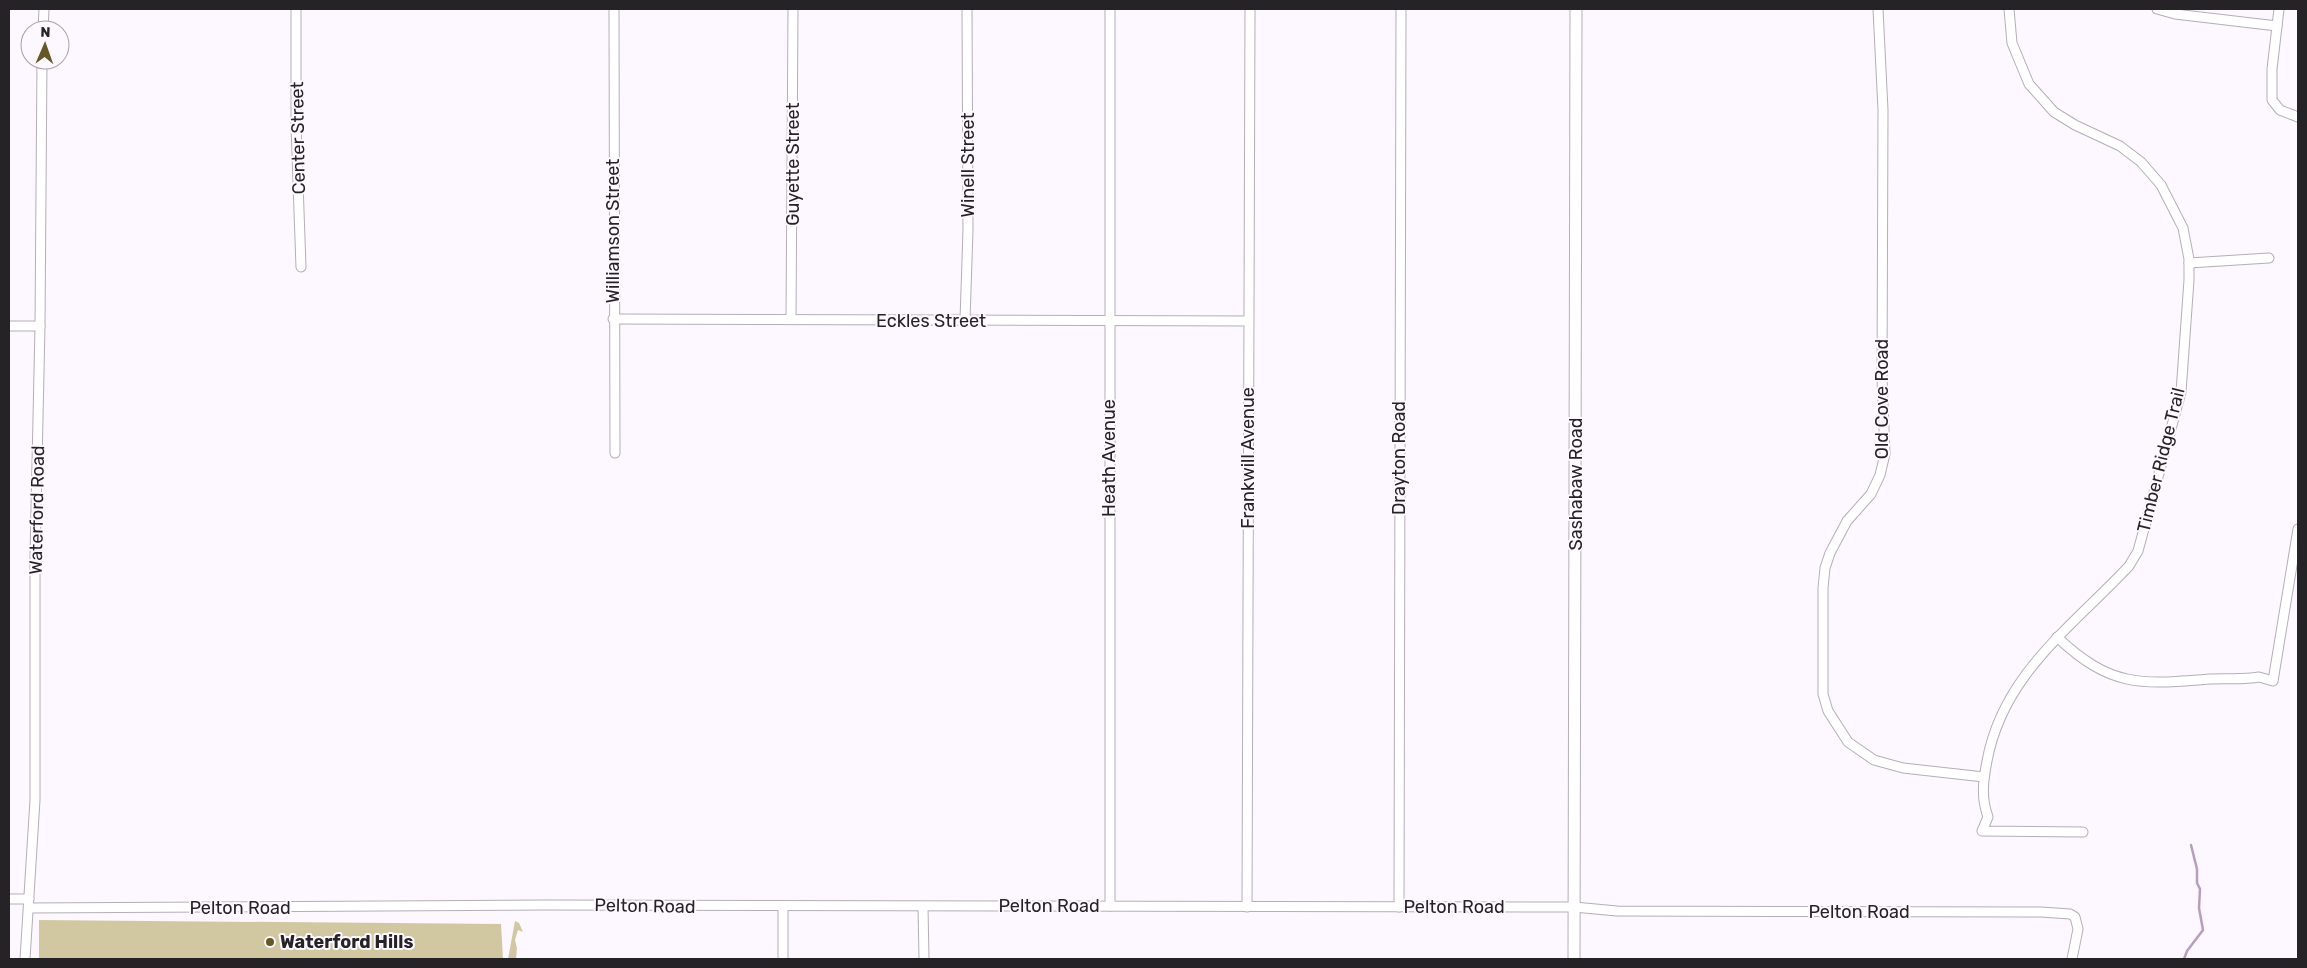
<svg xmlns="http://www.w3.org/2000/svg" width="2307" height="968" font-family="Rubik,sans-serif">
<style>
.green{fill:#d1c8a2}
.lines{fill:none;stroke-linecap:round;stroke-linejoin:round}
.stream{stroke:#b79ec0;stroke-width:2.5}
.minor-casing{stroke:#b5aeb7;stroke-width:11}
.tertiary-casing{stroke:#b5aeb7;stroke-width:13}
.minor{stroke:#fff;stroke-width:9}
.tertiary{stroke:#fff;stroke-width:11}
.poi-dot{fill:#645825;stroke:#fdf7ff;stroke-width:2}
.labels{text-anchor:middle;stroke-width:4;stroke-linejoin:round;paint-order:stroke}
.street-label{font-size:18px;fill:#262326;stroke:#fdf7ff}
.poi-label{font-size:18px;font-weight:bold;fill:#262326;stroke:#fdf7ff;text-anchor:start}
</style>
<rect width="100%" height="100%" fill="#fdf7ff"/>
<g class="green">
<path d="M39,920L501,924L503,959H39Z"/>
<path d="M515,921L519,923L523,932L518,930L515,940L517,948L516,959H508Z"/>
</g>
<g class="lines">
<path class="stream" d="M2184,959L2187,951L2203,930L2199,908L2200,889L2197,883V869L2191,845"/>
<g class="minor-casing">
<g id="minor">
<path d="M296,9V126L301,267"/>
<path d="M614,9L615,453"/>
<path d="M1110,9V906"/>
<path d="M1878,9L1883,110L1882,378L1885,454L1880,475L1871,494L1847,521L1830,553L1825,568L1823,588V694L1828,711L1848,742L1874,760L1903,768L1984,777"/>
<path d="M2009,9L2012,43L2029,84L2054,112L2075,125L2120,146L2141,162L2161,185L2183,228L2189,259V280L2181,392L2138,551L2129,566C2072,627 2003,674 1987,761C1983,782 1981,797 1988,817L1982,831L2083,832"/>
<path d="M2157,9L2175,14L2277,26"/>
<path d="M2279,9L2272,69V100L2280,110L2298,117"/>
<path d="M43,30L44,9"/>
<path d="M2189,263L2269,258"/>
<path d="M613,319L1248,321"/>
<path d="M791,319L793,9"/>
<path d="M965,320L968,230L967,9"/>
<path d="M9,326H40"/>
<path d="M2057,637C2110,687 2140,685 2209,679C2226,678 2243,680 2259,677L2273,681L2298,529"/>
<path d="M9,899H29"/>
<path d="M923,907L924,959"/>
<path d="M1247,907L1250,9"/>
<path d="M1399,907L1401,9"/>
<path d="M29,908L544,905L1574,907L1617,911L2041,912L2070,914L2075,917L2078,929L2072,959"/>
<path d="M25,959L35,800V556L40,326L42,60"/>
<path d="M783,959V907"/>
</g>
</g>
<g class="tertiary-casing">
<path id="tertiary" d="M1574,959L1576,9"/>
</g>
<use href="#minor" class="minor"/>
<use href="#tertiary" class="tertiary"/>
</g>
<circle class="poi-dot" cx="270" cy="942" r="5"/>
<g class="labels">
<g class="street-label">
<text transform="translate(298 138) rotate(-91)" y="6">Center Street</text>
<text transform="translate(793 164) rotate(-90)" y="6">Guyette Street</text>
<text transform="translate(968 165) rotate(-90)" y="6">Winell Street</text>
<text transform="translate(613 231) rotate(-90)" y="6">Williamson Street</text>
<text x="931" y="327">Eckles Street</text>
<text transform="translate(1882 399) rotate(-90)" y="6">Old Cove Road</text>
<text transform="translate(1109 458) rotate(-90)" y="6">Heath Avenue</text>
<text transform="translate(1248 458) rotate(-90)" y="6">Frankwill Avenue</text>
<text transform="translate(1399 458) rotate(-90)" y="6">Drayton Road</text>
<text transform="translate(2161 460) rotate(-76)" y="6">Timber Ridge Trail</text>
<text transform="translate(1576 484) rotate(-90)" y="6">Sashabaw Road</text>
<text transform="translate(37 510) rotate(-89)" y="6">Waterford Road</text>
<text transform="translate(645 906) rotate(1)" y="6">Pelton Road</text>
<text x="1049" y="912">Pelton Road</text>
<text x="1454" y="913">Pelton Road</text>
<text x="240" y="914">Pelton Road</text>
<text x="1859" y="918">Pelton Road</text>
</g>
<g class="poi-label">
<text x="280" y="948">Waterford Hills</text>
</g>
</g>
<rect width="2307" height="968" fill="none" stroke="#262326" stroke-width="20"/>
<g transform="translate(45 45) rotate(2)"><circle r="24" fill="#fdf7ff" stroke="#a7a2a8"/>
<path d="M0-4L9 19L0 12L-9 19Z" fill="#645825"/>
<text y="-8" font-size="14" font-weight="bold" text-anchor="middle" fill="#262326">N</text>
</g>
</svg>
